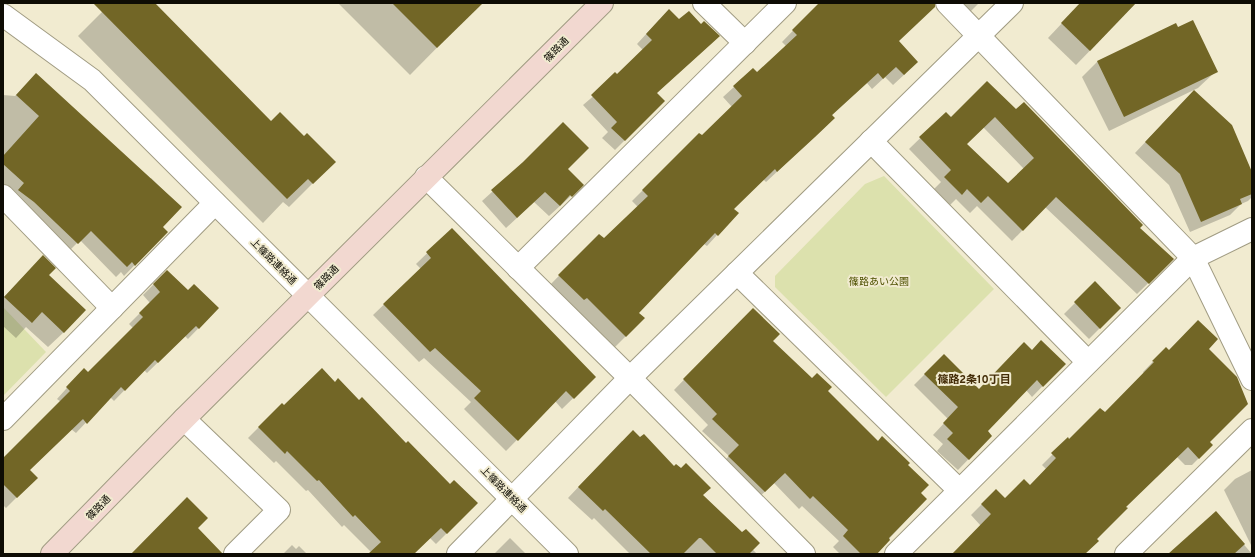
<svg xmlns="http://www.w3.org/2000/svg" width="1255" height="557" font-family="Overpass,'Noto Sans JP',sans-serif">
<style>
.green{fill:#dce1ad}
.shadow{fill:#0003;fill-rule:evenodd}
.building{fill:#726626;fill-rule:evenodd}
.lines{fill:none;stroke-linecap:round;stroke-linejoin:round}
.minor-casing{stroke:#a19c83;stroke-width:24}
.tertiary-casing{stroke:#a19c83;stroke-width:24}
.secondary-casing{stroke:#a19c83;stroke-width:24}
.minor{stroke:#fff;stroke-width:22}
.tertiary{stroke:#fff;stroke-width:22}
.secondary{stroke:#f2d8d0;stroke-width:22}
.labels{text-anchor:middle;stroke-width:4;stroke-linejoin:round;paint-order:stroke}
.street-label{font-size:10px;fill:#0e0c04;stroke:#f1ebd0}
.park-label{font-size:10px;fill:#4f5102;stroke:#f1ebd0}
.neighbourhood-label{font-size:11px;font-weight:bold;fill:#432c07;stroke:#f1ebd0}
</style>
<rect width="100%" height="100%" fill="#f1ebd0"/>
<g class="green">
<path d="M884,176L994,289L886,397L775,287V276L865,184Z"/>
<path d="M3,307L46,352L3,396Z"/>
</g>
<g class="shadow">
<path d="M111,3H158L155,5L271,122L304,138L334,162L289,207L283,202L263,223L78,36Z"/>
<path d="M338,3H481L410,75Z"/>
<path d="M820,3H922L898,41L906,73L893,85L885,77L872,89L867,83L831,116L834,118L823,129L766,182L763,179L733,209L717,235L707,246L704,244L638,313L644,318L615,347L575,308L573,310L549,286L599,235L604,240L638,207L632,201L699,134L702,137L732,107L723,97L734,87L757,73L786,46L782,42Z"/>
<path d="M949,3H979L964,18Z"/>
<path d="M1081,3H1136L1076,65L1048,38Z"/>
<path d="M659,20L709,45L656,93L664,101L615,150L602,138L608,132L583,105L617,76L643,50L637,44Z"/>
<path d="M1175,24L1214,73L1198,88L1109,131L1082,77L1097,62Z"/>
<path d="M987,82L1172,260L1137,294L1045,207L1012,241L977,206L970,213L956,199L950,205L934,189L941,182L909,149L946,113L951,119ZM983,127L1024,169L1008,185L966,144Z"/>
<path d="M26,85L149,180L151,178L180,207L161,227L167,232L124,276L121,272L116,277L80,240L67,253L15,194L3,183V95L15,96Z"/>
<path d="M1183,102L1252,174V197L1248,201L1241,204L1230,215L1190,232L1169,185L1135,153Z"/>
<path d="M523,164L567,169L583,185L549,216L534,202L506,228L482,201Z"/>
<path d="M452,229L595,377L562,409L555,401L506,451L464,409L471,402L424,358L419,362L373,315L421,269L416,264Z"/>
<path d="M167,271L188,292L218,308L188,339L185,336L147,373L144,370L114,401L110,397L76,433L71,429L29,470L36,478L6,508L3,505V459L61,402L57,399L74,380L88,373L133,328L129,324L150,303L143,295Z"/>
<path d="M28,272L48,275L64,332L48,347L26,327L16,338L3,326V298Z"/>
<path d="M1095,283L1120,308L1089,339L1064,314Z"/>
<path d="M753,309L772,341L878,442L906,465L920,493L926,499L875,554H840L833,547L839,541L802,506L799,509L774,483L754,502L718,467L729,456L702,431L708,425L674,390Z"/>
<path d="M1166,348L1169,351L1207,349L1208,442L1212,445L1192,465H1185L1176,456L1125,507L1084,554H953L981,526L971,515L996,490L1005,499L1030,486L1046,469L1042,465L1068,439L1069,440L1105,414L1144,374L1143,372Z"/>
<path d="M944,355L979,390L1064,364L1032,397L1026,390L986,431L991,436L958,470L937,451L943,444L933,435L948,419L914,385Z"/>
<path d="M335,383L359,401L450,485L477,503L436,544L430,538L413,554H369L371,552L344,525L342,527L308,490L306,491L276,461L274,463L248,438L282,404L284,407Z"/>
<path d="M622,441L702,496L757,554H630L594,518L592,520L568,498Z"/>
<path d="M1252,470V547L1224,490L1235,479Z"/>
<path d="M1216,512L1252,554H1169Z"/>
<path d="M510,538L526,554H494Z"/>
<path d="M292,545L296,549L299,546L307,554H283Z"/>
</g>
<g class="building">
<path d="M93,3H155L271,121L280,112L304,136L307,133L336,162L313,184L308,179L287,199Z"/>
<path d="M392,3H483L437,48Z"/>
<path d="M819,3H935V7L899,41L918,62L904,75L896,67L883,79L878,73L832,115L835,118L815,137L777,172L775,169L734,209L739,213L718,236L715,233L639,313L645,318L626,337L587,298L584,300L558,275L599,234L604,238L648,196L642,190L699,133L702,135L742,96L733,86L753,68L757,72L797,35L792,30Z"/>
<path d="M1080,3H1136L1090,51L1061,23Z"/>
<path d="M669,9L679,19L689,11L701,24L704,21L720,36L657,93L665,101L625,141L611,128L617,122L591,95L615,72L617,74L652,40L646,34Z"/>
<path d="M1193,20L1218,72L1124,117L1097,61L1176,23L1178,27Z"/>
<path d="M36,73L182,207L163,227L168,232L135,266L132,262L127,267L91,231L78,244L34,202L18,190L24,183L3,164V156L39,116L16,95Z"/>
<path d="M987,81L1016,109L1024,102L1143,225L1140,228L1174,259L1149,284L1056,197L1023,231L988,196L981,203L967,189L962,195L944,177L951,170L919,137L946,112L951,117ZM995,117L1034,158L1008,183L967,144Z"/>
<path d="M1194,90L1232,125L1252,172V194L1240,199L1242,204L1201,222L1180,174L1145,142Z"/>
<path d="M563,122L589,148L568,169L584,185L572,197L570,195L560,206L545,192L517,218L491,190L523,162Z"/>
<path d="M452,228L596,377L574,399L566,391L518,441L474,398L481,391L435,348L430,352L383,304L431,258L426,252Z"/>
<path d="M43,255L56,268L49,275L86,310L64,333L42,312L32,323L4,297Z"/>
<path d="M167,270L188,290L194,284L219,308L199,329L196,326L158,363L155,360L125,391L121,387L87,424L83,419L30,470L38,478L17,498L3,484V458L70,391L66,387L84,368L88,372L143,317L139,313L160,292L153,284Z"/>
<path d="M1095,281L1121,308L1100,329L1074,302Z"/>
<path d="M753,308L780,334L773,341L812,378L817,373L832,387L828,391L878,441L882,436L910,463L908,465L929,485L921,493L927,499L889,538L890,540L877,554H861L843,536L848,530L813,496L810,499L785,473L765,492L728,456L739,445L712,419L717,414L683,379Z"/>
<path d="M1198,320L1218,339L1209,349L1237,377L1248,404L1210,442L1213,445L1199,459L1188,447L1126,507L1128,508L1097,539L1099,541L1085,554H952L991,514L981,504L996,489L1005,498L1024,479L1030,485L1056,458L1051,453L1068,437L1069,439L1100,408L1105,412L1154,362L1152,361L1166,347L1169,350Z"/>
<path d="M1041,340L1066,364L1043,387L1037,380L988,431L992,436L969,460L947,439L953,433L943,423L958,407L924,374L944,354L979,389L1024,342L1032,350Z"/>
<path d="M322,368L335,382L338,378L359,400L362,397L406,443L408,441L450,484L454,480L478,503L447,534L441,528L414,554H368L381,542L355,515L353,517L319,480L317,481L287,451L285,454L258,427L282,403L284,405Z"/>
<path d="M633,430L640,437L644,434L674,466L676,464L681,468L686,463L711,488L703,495L742,532L746,529L760,543L749,554H717L701,538H699L683,554H651L605,509L603,511L578,487Z"/>
<path d="M187,497L208,518L198,528L223,554H131Z"/>
<path d="M1216,511L1245,544L1234,554H1168Z"/>
</g>
<g class="lines">
<g class="minor-casing">
<g id="minor">
<path d="M704,3L745,43"/>
<path d="M947,3L1193,258L1252,379"/>
<path d="M871,141L1088,362"/>
<path d="M426,177L630,378L804,554"/>
<path d="M3,196L112,308"/>
<path d="M518,268L785,3"/>
<path d="M737,273L959,490"/>
<path d="M3,419L215,203"/>
<path d="M184,419L279,510L235,554"/>
<path d="M458,554L630,378L1012,3"/>
<path d="M896,554L1193,258L1252,229"/>
<path d="M1126,554L1252,430"/>
</g>
</g>
<g class="tertiary-casing">
<path id="tertiary" d="M3,15L92,80L567,554"/>
</g>
<g class="secondary-casing">
<path id="secondary" d="M52,554L184,419L602,3"/>
</g>
<use href="#minor" class="minor"/>
<use href="#tertiary" class="tertiary"/>
<use href="#secondary" class="secondary"/>
</g>
<g class="labels">
<g class="street-label">
<text transform="translate(556 49) rotate(-45)" y="4">篠路通</text>
<text transform="translate(274 261) rotate(45)" y="4">上篠路連絡通</text>
<text transform="translate(326 277) rotate(-45)" y="4">篠路通</text>
<text transform="translate(504 489) rotate(45)" y="4">上篠路連絡通</text>
<text transform="translate(98 507) rotate(-46)" y="4">篠路通</text>
</g>
<g class="park-label">
<text x="879" y="285">篠路あい公園</text>
</g>
<g class="neighbourhood-label">
<text x="974" y="383">篠路2条10丁目</text>
</g>
</g>
<rect width="1255" height="557" fill="none" stroke="#0e0c04" stroke-width="8"/>
</svg>
